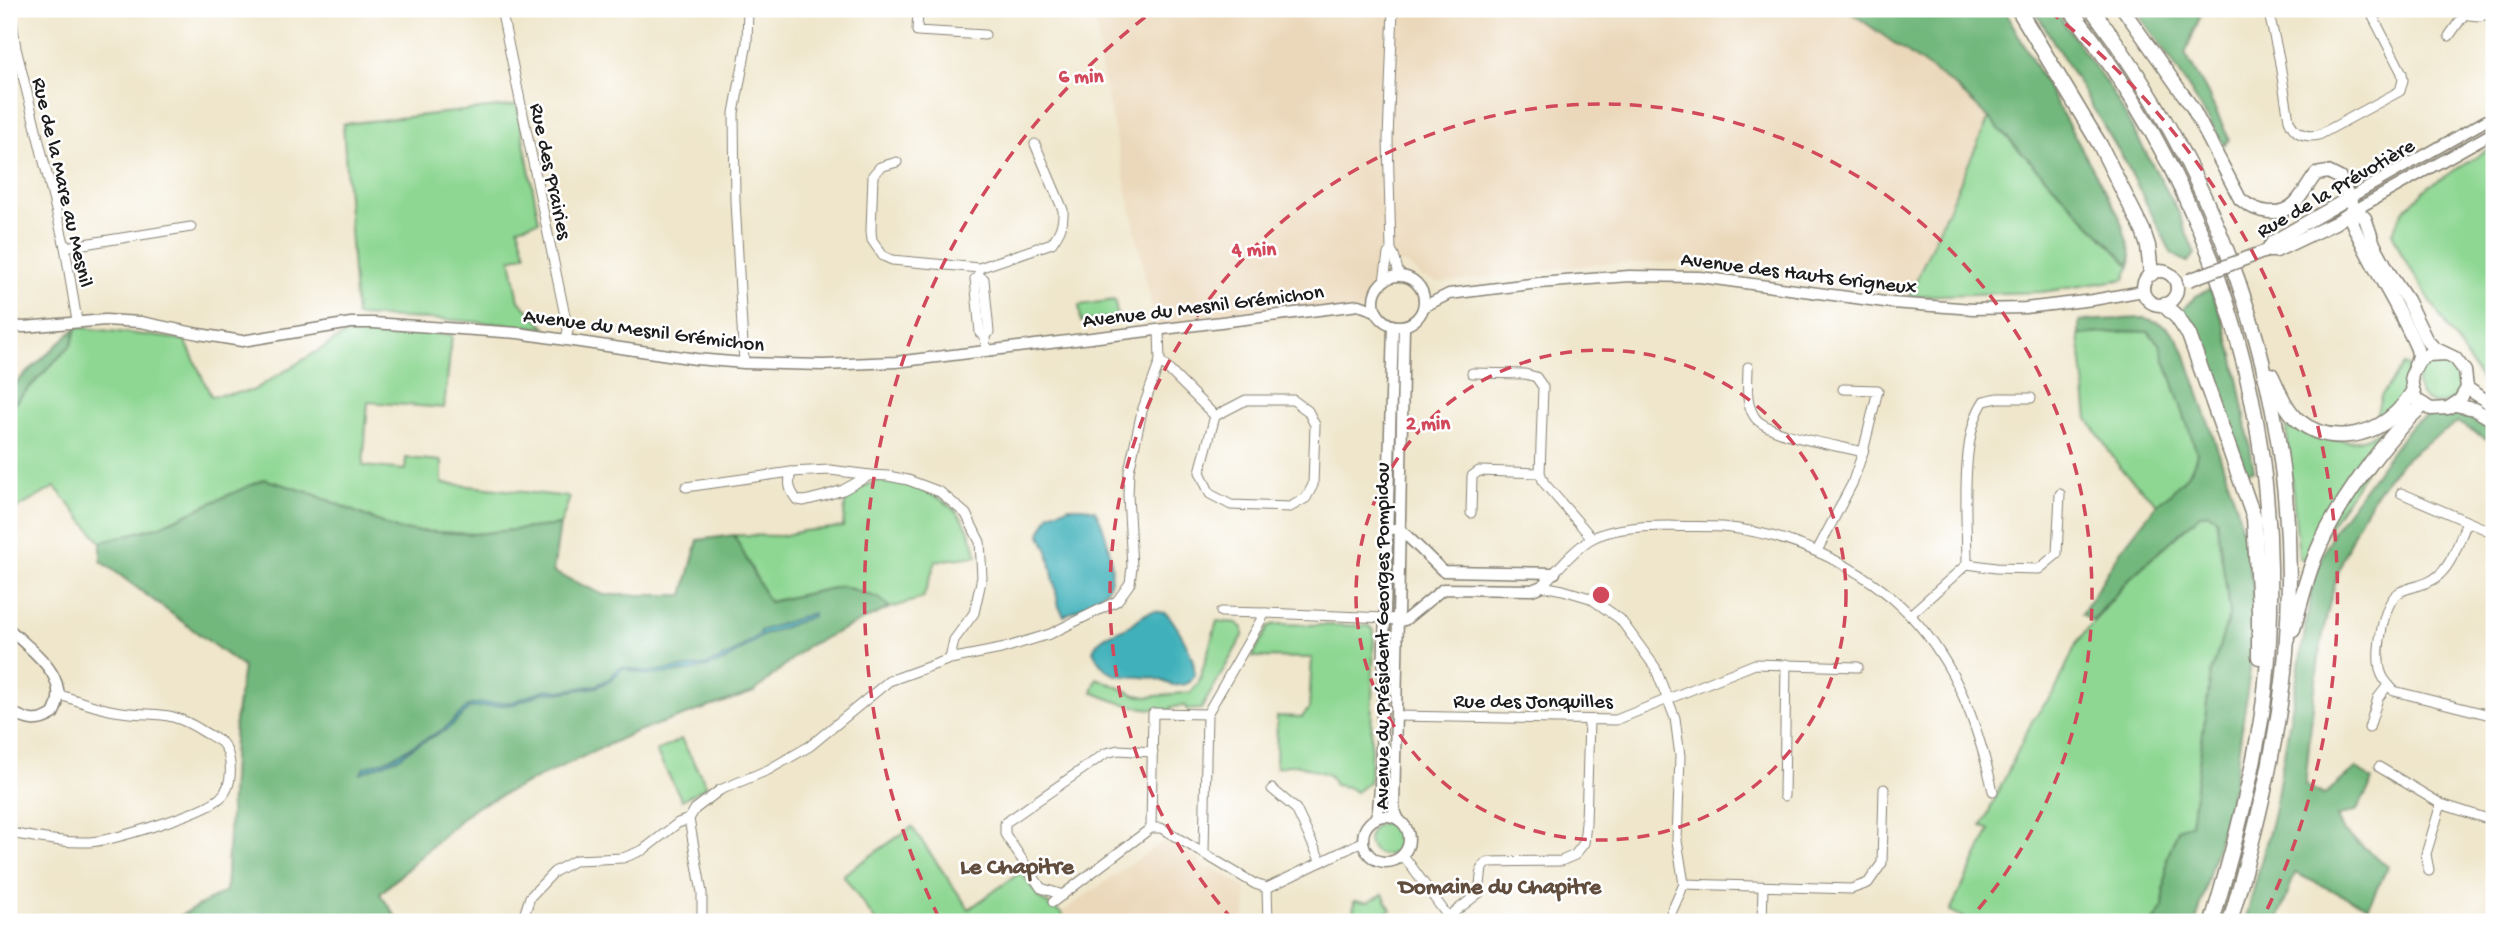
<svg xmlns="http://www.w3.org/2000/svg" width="2503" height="931" font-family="'Gochi Hand',sans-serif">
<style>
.built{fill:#ebd8ba}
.green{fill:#8ed793;stroke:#557a58;stroke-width:2}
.forest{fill:#72b87d;stroke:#476a4c;stroke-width:2}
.water{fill:#41b1ba;stroke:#2e666b;stroke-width:2}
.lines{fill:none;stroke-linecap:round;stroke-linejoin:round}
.minor-casing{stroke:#868174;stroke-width:11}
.tertiary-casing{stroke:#868174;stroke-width:13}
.secondary-casing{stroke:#868174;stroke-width:15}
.trunk-casing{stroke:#868174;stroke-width:17}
.minor{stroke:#fff;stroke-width:9}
.tertiary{stroke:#fff;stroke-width:10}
.secondary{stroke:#fff;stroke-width:12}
.trunk{stroke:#fff;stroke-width:14}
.secondary-bridge-casing{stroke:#868174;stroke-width:15;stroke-linecap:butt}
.secondary-bridge{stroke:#fff;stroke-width:12}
.ring{fill:none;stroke:#d1495b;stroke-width:3.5;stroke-dasharray:12 9}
.labels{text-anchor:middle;stroke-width:5;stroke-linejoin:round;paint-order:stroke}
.street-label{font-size:21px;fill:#1c1c1c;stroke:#fff}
.neighbourhood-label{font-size:23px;font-weight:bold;fill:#604d3d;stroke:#fff}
.quarter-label{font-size:24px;font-weight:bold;fill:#604d3d;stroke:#fff}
.centre{fill:#d1495b;stroke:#fff;stroke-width:3.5}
.ring-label{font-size:21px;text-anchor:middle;font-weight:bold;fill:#d1495b;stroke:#fff;stroke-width:5;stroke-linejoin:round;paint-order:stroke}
</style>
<rect width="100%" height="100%" fill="#fff"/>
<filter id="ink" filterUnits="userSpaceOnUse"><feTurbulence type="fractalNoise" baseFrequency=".0143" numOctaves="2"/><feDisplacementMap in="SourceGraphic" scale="14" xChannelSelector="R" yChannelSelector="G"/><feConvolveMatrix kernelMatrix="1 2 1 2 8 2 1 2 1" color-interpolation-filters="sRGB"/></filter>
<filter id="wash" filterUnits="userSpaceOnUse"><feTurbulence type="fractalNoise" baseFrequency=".00686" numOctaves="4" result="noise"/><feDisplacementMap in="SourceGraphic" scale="28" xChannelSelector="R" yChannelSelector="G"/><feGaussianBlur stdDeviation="1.57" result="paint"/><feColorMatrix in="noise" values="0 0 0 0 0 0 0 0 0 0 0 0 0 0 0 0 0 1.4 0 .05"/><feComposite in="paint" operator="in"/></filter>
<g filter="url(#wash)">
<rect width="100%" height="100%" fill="#efe6cb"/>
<g class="built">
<path d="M1095,9H1846L1956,87L1989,118L1909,296L1682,262L1599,264L1439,283L1422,277L1407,264H1393L1373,279L1362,310L1157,332L1101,68Z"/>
<path d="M1165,840L1199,860L1201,865L1206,869L1212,868L1246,888L1245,922H1067L1061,913Z"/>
</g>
<g class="green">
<path d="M517,105L539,221L518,227L526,254L511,259L519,301L546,328L452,320L356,316L343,124Z"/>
<path d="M1989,118L2130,266L2125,279L2042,292L1909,296Z"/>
<path d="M2494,146V390L2484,385L2403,257L2392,232L2403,211L2429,186Z"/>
<path d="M1115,300L1117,317L1081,322L1079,305Z"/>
<path d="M77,327L185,340L211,396L252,391L354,329L452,335L444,408L368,402L363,466L405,470L406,458L442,461V483L570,497L560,525L474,534L398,530L311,493L264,479L160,526L101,542L55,487L9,513V409L71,345Z"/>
<path d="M2130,331L2148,332L2160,345L2197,453C2192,476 2175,490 2157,504L2121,469L2088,419L2079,335Z"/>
<circle cx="2439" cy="382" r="22"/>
<path d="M2404,365L2409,367C2404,376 2408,386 2405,395C2402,405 2387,413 2379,419L2376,417L2381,396Z"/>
<path d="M2288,415C2326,436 2350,456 2390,424L2394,427L2308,560L2299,558L2286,423Z"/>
<path d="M879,480C907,481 946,495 963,520C970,530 974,544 977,556L936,561L923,598L890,608L878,598L842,586L768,602L734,535L781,536L803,531L843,527L846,494Z"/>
<path d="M2208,513L2216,518L2230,613L2211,673L2191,825L2178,829L2167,859L2163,907L2154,922H1971L1950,911L1990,830L1982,826L2032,721L2056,689L2077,642L2132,576L2200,515Z"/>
<path d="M1217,621L1237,623L1243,628V636L1201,709L1187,710L1186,706L1171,707V710C1138,709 1122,705 1092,692L1097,678L1136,695L1148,697L1191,692L1199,682Z"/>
<path d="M1276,624L1369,626L1374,631L1370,776L1369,782L1356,792L1347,787L1335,785L1329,775L1296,764L1276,767L1277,716L1302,717L1309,708L1312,658L1252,657L1269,626Z"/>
<path d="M681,739L707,786L682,800L656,752Z"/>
<circle cx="1385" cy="839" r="16"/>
<path d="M912,827L969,909L1021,872L1040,899L1061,913L1067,922H876L843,875Z"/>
<path d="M1383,894L1391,910L1368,922H1353L1354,901L1368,902Z"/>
</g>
<g class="forest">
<path d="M1846,9H2004L2119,216L2131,254L2130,266L1989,118L1956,87Z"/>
<path d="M2034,9H2054L2111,90L2177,209L2195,254L2187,262L2172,254L2126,163Z"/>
<path d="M2135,9H2197L2200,17L2185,54L2206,90L2229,139L2224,145L2174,64Z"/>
<path d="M2210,289C2237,344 2243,410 2254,470L2245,472L2193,325L2183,309L2196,296Z"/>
<path d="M2144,318C2166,323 2174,331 2184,350L2237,507L2253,586L2252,656L2234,784L2196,922H2154L2163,907L2167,859L2178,829L2191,824L2211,673L2230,613L2216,518L2208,513L2200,515L2132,576L2092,621L2082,614L2121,550L2157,504L2172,492L2193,468L2197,453L2160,345L2149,332L2130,331L2079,335V321Z"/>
<path d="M77,327L71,345L9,408V389Z"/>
<path d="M2463,411L2494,428V443L2458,423C2433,438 2408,453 2390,475C2320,558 2316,681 2305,785L2324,795L2356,768L2373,781L2357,810L2337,817L2343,831L2388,866L2368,907L2295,873L2277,922H2245L2274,813L2314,578L2333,531L2412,424L2432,413Z"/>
<path d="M264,479L311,493L398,530L474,534L560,525L553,572L604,595H683L698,540L734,535L769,602L842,586L878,598L890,608L807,646L754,692L635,732L472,809L380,894L400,922H169L226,891L235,721L243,667L101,561V542L160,526Z"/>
</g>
<g class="water">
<path d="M1068,507H1083L1095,510C1104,524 1117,569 1109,585C1102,599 1077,609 1064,616L1059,607L1048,551L1040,533L1050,514Z"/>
<path d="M1155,611L1165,613L1170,617C1180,631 1217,689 1174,685C1167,684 1160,679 1153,678C1124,674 1109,684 1093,651C1099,635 1112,634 1125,628C1137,623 1141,613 1155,611Z"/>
<path d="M813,613V616L764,635L726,660L711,666L690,671L648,675L623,668L610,681L597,687L558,693L545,692L514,704L470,708L448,729L417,745L398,758L361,773L364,768L391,758L444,729L468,706L475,704L512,702L547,689L560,691L597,685L610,678L617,669L623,667L647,672L707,665L731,654L760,634V631Z"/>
</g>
</g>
<g filter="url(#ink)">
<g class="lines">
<g class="minor-casing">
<g id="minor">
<path d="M10,9L16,48L65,247L77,321"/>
<path d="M501,9L568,330L566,340"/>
<path d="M918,9L917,31L985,35"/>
<path d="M2268,9L2279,58L2289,120C2294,133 2304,138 2319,135L2400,91L2403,80L2402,73L2369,9"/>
<path d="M2465,9L2469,15L2479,16L2494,13"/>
<path d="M2449,36L2466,12"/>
<path d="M897,162L880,167L873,175L871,231L872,240L883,256L892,260L979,268L1052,243C1060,232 1064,223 1063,210L1035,144"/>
<path d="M65,247L191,227"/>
<path d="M1391,250L1394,255L1399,275"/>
<path d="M979,274L980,277L975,279L980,333L985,335"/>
<path d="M980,277L984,279L989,332L985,335L986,351"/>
<path d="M1384,281L1388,254L1391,250L1388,139L1393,9"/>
<path d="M1159,330L1160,361L1215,416L1200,472L1210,494L1231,505L1290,507L1306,498L1313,485L1315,425L1308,411L1293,400H1246L1215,416"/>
<path d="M744,363L735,201L734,113L747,43L748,9"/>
<path d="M1748,367C1748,383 1745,401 1754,416C1764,435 1841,446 1863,452"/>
<path d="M1472,373L1525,374L1536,377L1543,387L1540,473L1544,483L1592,538"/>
<path d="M791,472L830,470L870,475"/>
<path d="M686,487L791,472C788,483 789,490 797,500L804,501L824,496L843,490L870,475L888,476L908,480L940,492L966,514L980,542L982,577L974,613L954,640L950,659"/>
<path d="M2401,493L2494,533"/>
<path d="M1471,513L1472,476L1479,471L1540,473"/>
<path d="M2467,522C2460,538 2453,563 2439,575C2428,586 2413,585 2400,592C2383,601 2376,651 2380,669C2382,679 2388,684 2394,691L2494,716"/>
<path d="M1817,551L1852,484L1863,452L1878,390L1843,389"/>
<path d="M1967,564L1996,568L2039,569L2057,554L2060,494"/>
<path d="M1542,586C1555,572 1575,548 1591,539C1612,527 1646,526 1669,526C1687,527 1705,526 1722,527C1789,533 1864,566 1911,616C1957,665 1978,726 1993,791"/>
<path d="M1542,586L1563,590L1590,598L1620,619L1655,667L1675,718L1680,756L1677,841L1684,884L1667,922"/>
<path d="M1221,612L1265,613"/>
<path d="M1910,615L1967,564C1967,520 1959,437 1984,401L1998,398H2031"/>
<path d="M1396,716L1616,720L1755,664L1858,667"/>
<path d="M2369,728L2378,698L2388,685"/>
<path d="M2379,767L2441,804L2494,821"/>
<path d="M1272,789L1296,809L1321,862"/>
<path d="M1784,796L1786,664"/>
<path d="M689,819L702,893V922"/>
<path d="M1151,828L1153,713L1207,714"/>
<path d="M9,833C35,837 62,843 89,842C112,841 203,813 220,798C234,786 233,756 222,743C217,739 209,735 204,732C168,709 160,717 122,712C101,710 80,701 60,695"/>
<path d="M1204,852L1207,714L1265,613L1386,618"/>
<path d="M1403,855L1452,922"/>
<path d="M2429,871L2426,854L2441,804"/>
<path d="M1684,884L1851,889L1868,883L1882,863L1884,789"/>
<path d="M1063,895L1041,888L1005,834V823L1106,753L1118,750L1153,752"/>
<path d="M1053,902L1151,828H1161L1255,884L1267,888"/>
<path d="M1448,917L1479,893L1482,868L1488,862L1561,861L1575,855L1584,843L1586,823L1589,720"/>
<path d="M522,922L530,897L554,872L576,860L623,858L643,850L678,823L689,819L695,809L720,790L768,770L810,746L889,681L950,659L1001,649L1050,634L1117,601L1130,583L1132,567L1128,495L1129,471L1142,411L1160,361"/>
<path d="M1268,922L1267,888L1362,842"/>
<path d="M1762,922L1763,887"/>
</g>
</g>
<g class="tertiary-casing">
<g id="tertiary">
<path d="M2349,198L2494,116"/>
<path d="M2355,210L2494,132"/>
<circle cx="1399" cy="301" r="25"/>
<path d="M1425,306L1449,294L1539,283L1629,276L1700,277L1892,303L1973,309L2025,308L2093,300L2143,291"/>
<path d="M9,326L24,327L105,320L141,322L199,334L242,341L351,323H373L518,333L696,359L744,363L823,365L896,362L1359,305L1376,311"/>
<path d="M1395,529H1400L1443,571L1555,573"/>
<path d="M1392,619L1405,620L1443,589L1532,590L1542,586"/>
<path d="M9,629C33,652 73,678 53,714C35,725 27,720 9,711"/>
<circle cx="1386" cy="839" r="23"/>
<path d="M1375,819L1378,810L1380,787L1393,326"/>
<path d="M1399,820L1394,809L1404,326"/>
</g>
</g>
<g class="secondary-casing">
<g id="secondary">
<path d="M2123,9L2192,107L2240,199C2255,212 2280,219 2296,202C2304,193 2309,183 2316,174L2328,172L2340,178L2355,210L2365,218L2374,244L2393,279L2407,300L2426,339L2434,348L2455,358L2465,371L2467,388L2460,400L2448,408L2431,409L2417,400L2413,392L2411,376L2419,361L2427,355L2447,354"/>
<path d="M2355,210L2351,220C2370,265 2398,304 2417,349L2418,356L2415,365"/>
<path d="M2266,251L2274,241L2349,198"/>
<path d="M2266,251H2276L2335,223L2355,210"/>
<circle cx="2160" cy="288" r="17"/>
<path d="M2467,388L2494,406"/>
<path d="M2455,405L2474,409L2494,421"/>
</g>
</g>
<g class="trunk-casing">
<g id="trunk">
<path d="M2018,9L2100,145L2143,231L2148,246L2151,274"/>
<path d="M2070,9C2196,172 2267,361 2270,568C2271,624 2269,681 2258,737C2247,800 2230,861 2212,922"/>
<path d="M2092,9C2232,197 2305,418 2286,653C2278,745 2255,834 2230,922"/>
<path d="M2164,305L2177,317L2189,335L2254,518L2259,611V657"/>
<path d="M2271,375C2279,391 2285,409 2299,421C2328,445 2370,437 2395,414C2402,408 2407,400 2413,392"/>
<path d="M2293,629C2301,603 2306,577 2317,552C2335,508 2387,435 2423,405"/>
</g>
</g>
<use href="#minor" class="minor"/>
<use href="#tertiary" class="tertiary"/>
<use href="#secondary" class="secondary"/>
<use href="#trunk" class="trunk"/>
<g class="secondary-bridge-casing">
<path id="secondary-bridge" d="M2189,280L2266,251"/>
</g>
<use href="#secondary-bridge" class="secondary-bridge"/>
</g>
</g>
<g class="ring">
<circle cx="1601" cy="595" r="245"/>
<path d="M1233 920A491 491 0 1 1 1969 920"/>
<path d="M939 918A736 736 0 0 1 1153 11M2049 11A736 736 0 0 1 2263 918"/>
</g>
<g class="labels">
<g class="street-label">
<text transform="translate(552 171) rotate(78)" y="7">Rue des Prairies</text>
<text transform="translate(64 182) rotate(77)" y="7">Rue de la Mare au Mesnil</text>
<text transform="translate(2335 187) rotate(-30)" y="7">Rue de la Prévotière</text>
<text transform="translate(1799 272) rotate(7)" y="7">Avenue des Hauts Grigneux</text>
<text transform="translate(1203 305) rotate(-7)" y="7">Avenue du Mesnil Grémichon</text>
<text transform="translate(644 329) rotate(7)" y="7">Avenue du Mesnil Grémichon</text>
<text transform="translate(1381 636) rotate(-90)" y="7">Avenue du Président Georges Pompidou</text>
<text x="1533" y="707">Rue des Jonquilles</text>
</g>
<g class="neighbourhood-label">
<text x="1500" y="893">Domaine du Chapitre</text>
</g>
<g class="quarter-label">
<text x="1017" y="873">Le Chapitre</text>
</g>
</g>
<circle cx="1601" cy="595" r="10" class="centre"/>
<g class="ring-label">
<text x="1081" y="82">6 min</text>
<text x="1254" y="255">4 min</text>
<text x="1428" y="429">2 min</text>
</g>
<rect width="2503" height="931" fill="none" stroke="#fff" stroke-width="35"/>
</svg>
